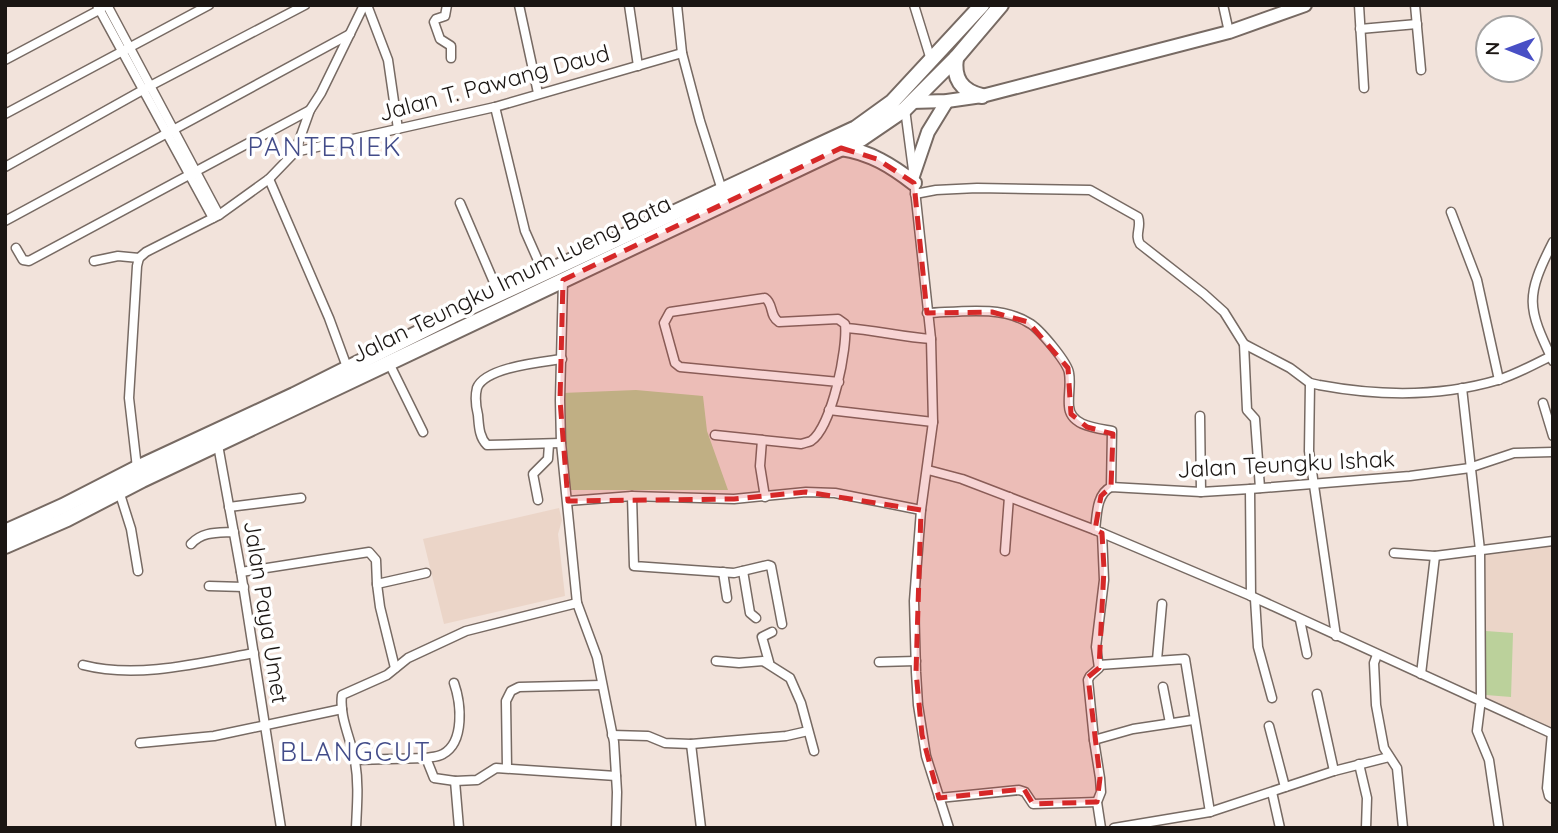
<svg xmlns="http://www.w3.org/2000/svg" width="1558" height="833" font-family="Quicksand,sans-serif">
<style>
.built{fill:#ebd5c8}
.green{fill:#bbd19b}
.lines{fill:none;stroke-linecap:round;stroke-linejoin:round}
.street-casing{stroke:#776a63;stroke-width:11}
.secondary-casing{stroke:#776a63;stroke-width:16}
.highway-casing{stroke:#776a63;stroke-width:18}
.street{stroke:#fff;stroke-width:8}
.secondary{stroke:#fff;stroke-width:12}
.highway{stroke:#fff;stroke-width:14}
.marked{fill:#d62828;fill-opacity:0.2;stroke:#d62828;stroke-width:5;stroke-dasharray:14 9;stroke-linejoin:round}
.labels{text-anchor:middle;stroke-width:7;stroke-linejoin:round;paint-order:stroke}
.street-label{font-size:23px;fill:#1b1613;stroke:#fff}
.quarter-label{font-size:26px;letter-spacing:2px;fill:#434c89;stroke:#fff}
</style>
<rect width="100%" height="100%" fill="#f2e3db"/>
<g class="built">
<path d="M559,508L562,520L558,534L565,596L444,624L423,539Z"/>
<path d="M1553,543V728L1484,698L1482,551Z"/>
</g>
<g class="green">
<path d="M636,390L703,396L707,431L728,490H567L562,393Z"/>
<path d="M1486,631L1513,633L1511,697L1486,695Z"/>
</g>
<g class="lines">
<g class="street-casing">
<g id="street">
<path d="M97,5L213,218"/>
<path d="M107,5L219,215"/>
<path d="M367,5L388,60L398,129"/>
<path d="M447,5L445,16L436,19L434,22L440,39L451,46V58"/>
<path d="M519,5L538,93"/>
<path d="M629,5L638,66"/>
<path d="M677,5L682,53L700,121L722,190"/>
<path d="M914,5L931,60"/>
<path d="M1223,5L1229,32"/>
<path d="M1359,5L1364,88"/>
<path d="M1415,5L1421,70"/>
<path d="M1360,29L1417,24"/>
<path d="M5,60L101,9"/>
<path d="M495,107L525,231L544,274"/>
<path d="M905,109L913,170"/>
<path d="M5,114L209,5"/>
<path d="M295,152L310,110L321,93L364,5"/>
<path d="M5,167L150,86L305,5"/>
<path d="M269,179L329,318L347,367"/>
<path d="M915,190L931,339L933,422L921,510L914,601L916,672L918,705L926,756L949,828"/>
<path d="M915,194L936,190L977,188L1090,190L1138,217C1142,227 1134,235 1140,244L1204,294L1224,312L1244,344L1290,368L1310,383L1319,385C1378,396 1440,397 1498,380C1517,374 1535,364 1553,355"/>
<path d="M460,203L499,294"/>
<path d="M1451,212L1477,280L1499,380"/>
<path d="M5,221L350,34"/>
<path d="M1553,242C1525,297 1527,307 1553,361"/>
<path d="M16,248L23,260L29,261L310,110"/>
<path d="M94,261L118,256L139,258"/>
<path d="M563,280L560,400L561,443L577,603L597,657L614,742L617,792L616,828"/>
<path d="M927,313C959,312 1001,305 1029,323C1039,328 1068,363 1069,373C1071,384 1068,395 1069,406C1070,426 1096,428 1112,431L1111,487"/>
<path d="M846,328C875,330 902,337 931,339"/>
<path d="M1244,344L1247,410L1255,419L1260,488"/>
<path d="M389,363L423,432"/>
<path d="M1310,383L1309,451L1336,636"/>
<path d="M1462,388L1480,550L1481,699L1477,731L1489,760L1499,828"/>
<path d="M1543,403L1553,436"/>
<path d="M829,410L933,422"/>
<path d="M1200,416L1201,492"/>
<path d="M715,435L801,444C804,443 809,442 811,441C832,427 848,347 845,324L838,319L779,322C769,316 774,304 765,298L670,312L664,323L675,363L680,367L839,382"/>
<path d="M762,440L760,466L765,497"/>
<path d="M561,443L487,445C479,437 479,426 478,415C476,407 475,396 477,388C485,367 543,362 562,359"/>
<path d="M218,445L241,572L281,828"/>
<path d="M1472,467L1514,453L1553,452"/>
<path d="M137,468L129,398L137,266L139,258L146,252L219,215L269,179L295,152L495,107L682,53"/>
<path d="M928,470L962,479L1095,530L1251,596L1553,734"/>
<path d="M1250,489L1251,596"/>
<path d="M119,491L131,529L138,571"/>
<path d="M632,496L634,566L734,573L768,565L771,566L782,624"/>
<path d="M538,500L533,474L548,459L549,444"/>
<path d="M568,501L632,496L734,499L806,492L835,493L921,510"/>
<path d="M229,507L301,498"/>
<path d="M1095,530C1097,516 1096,494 1111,487L1201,492L1250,489L1410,476L1470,468"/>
<path d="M191,544C203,531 218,533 234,532"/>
<path d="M1005,551L1009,497"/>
<path d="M1394,553L1435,556L1553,541"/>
<path d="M743,571L750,613L756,618"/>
<path d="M241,572L369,552L376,560L377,584"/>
<path d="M723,572L727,598"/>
<path d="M209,586L244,587"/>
<path d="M1255,599L1258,647L1272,698"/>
<path d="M1300,620L1307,654"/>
<path d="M1377,655L1374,663L1376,705L1384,748L1397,768L1403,828"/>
<path d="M1157,660L1162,604"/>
<path d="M716,661L739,663L763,661L790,678L801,703L814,751"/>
<path d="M769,662L762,637L772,632"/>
<path d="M879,662L916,661"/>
<path d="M83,665C137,679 200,663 254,653"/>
<path d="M1099,665L1185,659L1210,812"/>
<path d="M395,668L380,607L377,584L426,573"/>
<path d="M1421,674L1435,556"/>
<path d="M1163,687L1170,723"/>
<path d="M1317,694L1334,771"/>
<path d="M1269,726L1285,787"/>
<path d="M1552,733L1547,788L1549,796L1553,799"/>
<path d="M612,735L648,736L665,743L691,744L786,736L808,731"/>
<path d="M1094,740L1133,729L1193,720"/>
<path d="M140,743L214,736L342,709"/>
<path d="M691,744L701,828"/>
<path d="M426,758C431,757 438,757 443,754C465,742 461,703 454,683"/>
<path d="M355,760L426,758L434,778L455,781L477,780L496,768L616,776"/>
<path d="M1359,764L1367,798L1366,828"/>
<path d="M507,768L506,701L511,691L519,687L602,685"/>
<path d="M455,781L459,828"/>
<path d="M1272,792L1280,828"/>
<path d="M939,798L1019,790L1025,792L1033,804L1097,802"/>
<path d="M356,828C357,805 359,784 355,761C351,739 339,717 342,695L387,675L408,658L466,631L577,603"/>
<path d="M1101,828L1097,802L1101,792L1100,778L1094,740L1088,680L1090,676L1099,668L1096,647L1104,580L1102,533"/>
<path d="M1114,828L1210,812L1334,771L1389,757"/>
</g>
</g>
<g class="secondary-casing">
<g id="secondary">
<path d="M911,102L947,101L982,96L1229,32L1305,5"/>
<path d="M913,176L928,132L947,101"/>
</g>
</g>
<g class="highway-casing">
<g id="highway">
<path d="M956,58C953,78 961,91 982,96"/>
<path d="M841,148C870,152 892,166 914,183"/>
<path d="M5,532L63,506L137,468L294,395L452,316L856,128L892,102L982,5"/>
<path d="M5,546L67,519L142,480L861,139L905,109L956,58L1001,5"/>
</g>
</g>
<use href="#street" class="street"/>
<use href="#secondary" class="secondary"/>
<use href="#highway" class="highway"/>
</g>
<path class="marked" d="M841,148L877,159L914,183L927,313L992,312L1028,322L1068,368L1071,414L1087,427L1113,434L1111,487L1101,496L1095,530L1102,533L1104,569L1099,668L1088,677L1100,778L1097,802L1033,804L1024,789L939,798L922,735L916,672L921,510L806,492L734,499L568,501L560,400L563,280Z"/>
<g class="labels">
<g class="street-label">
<text transform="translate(494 83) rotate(-15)" y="8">Jalan T. Pawang Daud</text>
<text transform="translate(511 279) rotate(-26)" y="8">Jalan Teungku Imum Lueng Bata</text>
<text transform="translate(1286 464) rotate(-3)" y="8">Jalan Teungku Ishak</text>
<text transform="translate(266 612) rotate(81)" y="8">Jalan Paya Umet</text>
</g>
<g class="quarter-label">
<text x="325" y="156">PANTERIEK</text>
<text x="356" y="761">BLANGCUT</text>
</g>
</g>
<rect width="1558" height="833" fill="none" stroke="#1b1613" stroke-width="14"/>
<g transform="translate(1509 49) rotate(271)"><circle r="33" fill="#ffffff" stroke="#a4a2a1" stroke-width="2"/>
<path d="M0-5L12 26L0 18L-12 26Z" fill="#484fc5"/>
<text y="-10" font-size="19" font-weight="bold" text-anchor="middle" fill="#1b1613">N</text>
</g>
</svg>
